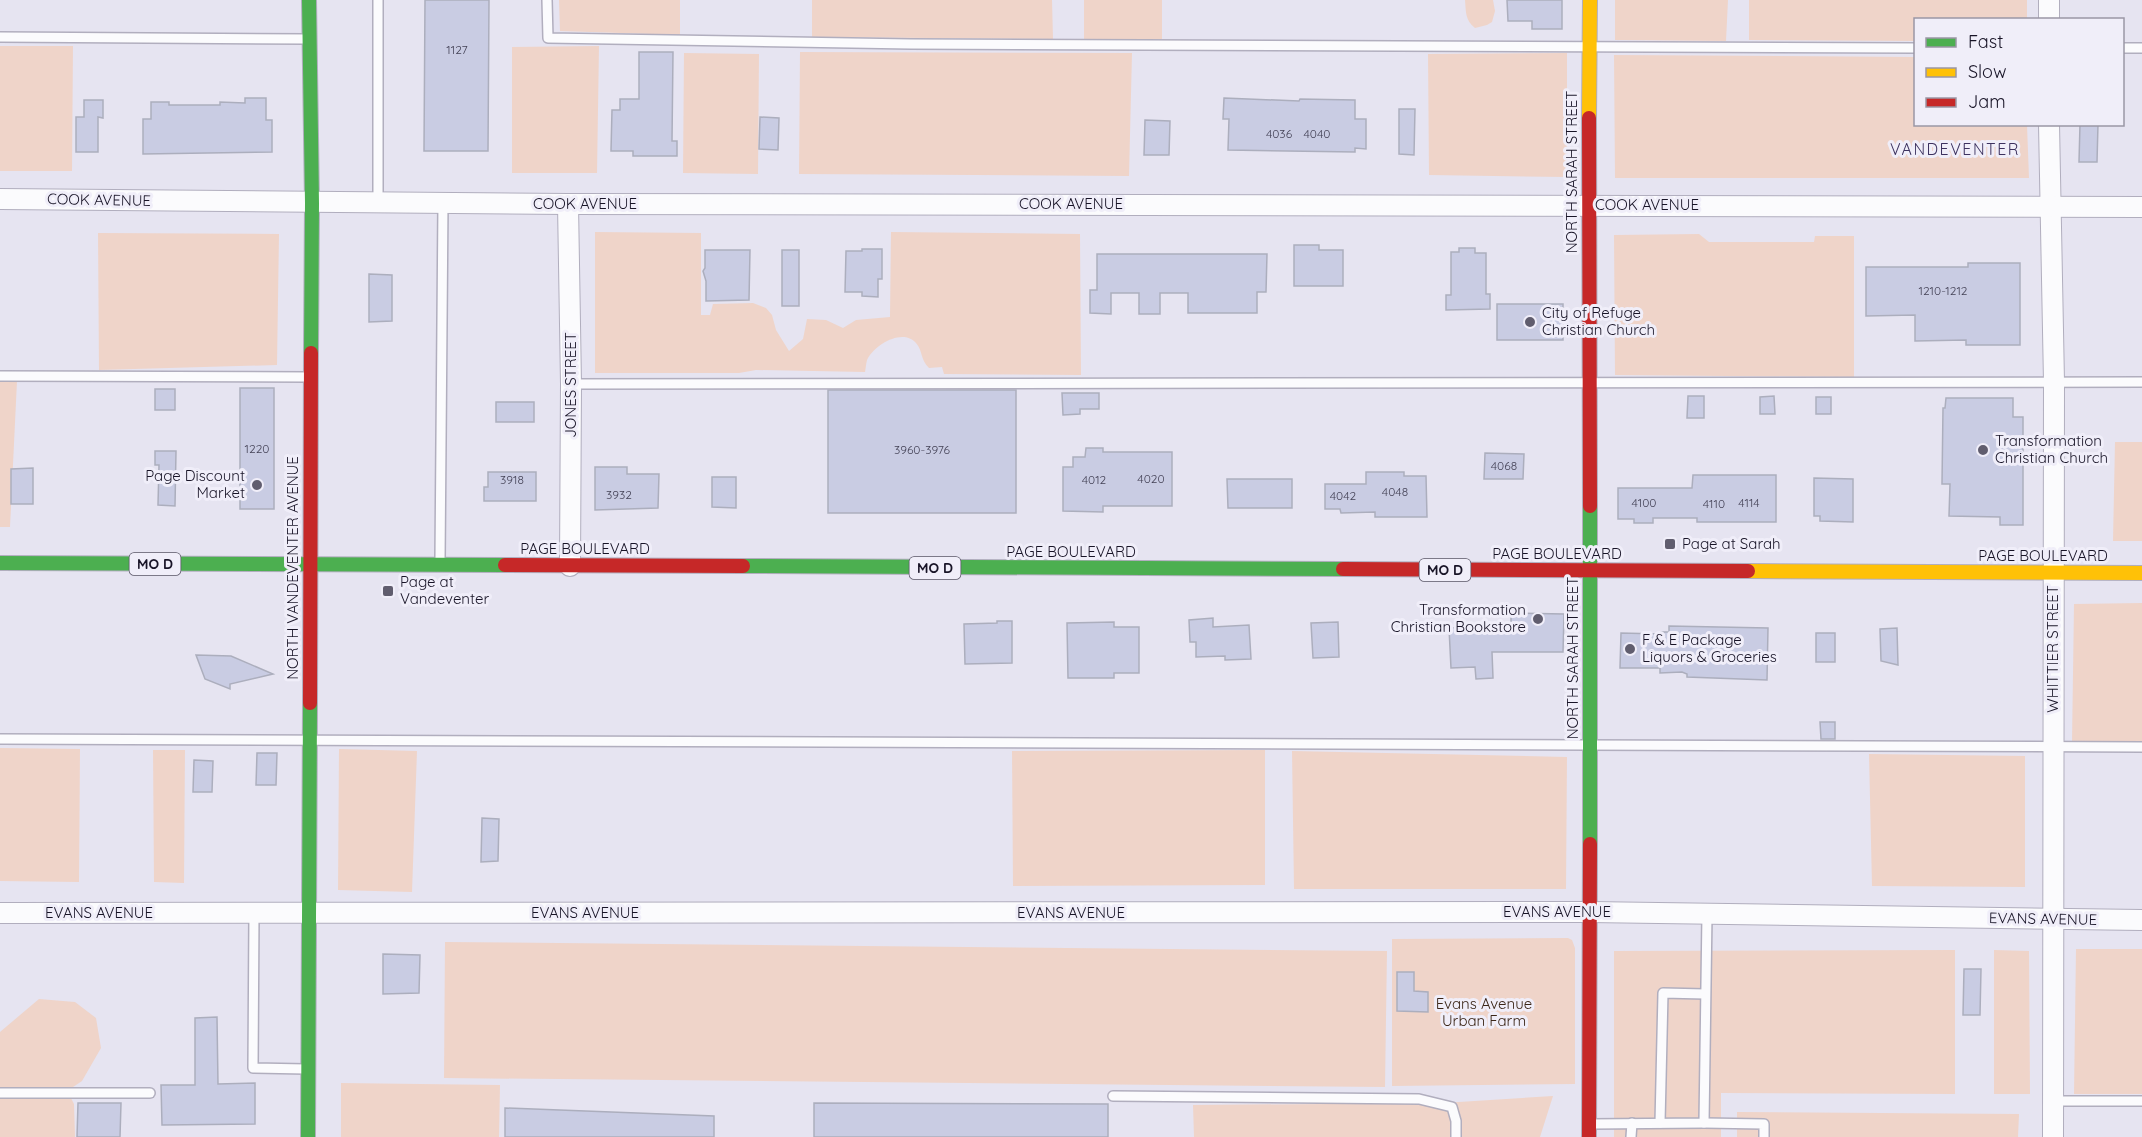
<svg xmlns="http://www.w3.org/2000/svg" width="2142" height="1137" font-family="Quicksand,sans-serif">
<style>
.green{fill:#efd4c9}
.building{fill:#c9cce3;stroke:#acaebd;stroke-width:1.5}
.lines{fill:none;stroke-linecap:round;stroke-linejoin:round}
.lane-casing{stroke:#b1aebe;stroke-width:12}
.street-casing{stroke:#b1aebe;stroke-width:22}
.fast-casing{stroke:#b1aebe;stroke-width:16}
.slow-casing{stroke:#b1aebe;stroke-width:16}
.jam-casing{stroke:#b1aebe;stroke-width:16}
.lane{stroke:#fbfbfd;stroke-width:9}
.street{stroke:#fbfbfd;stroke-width:20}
.fast{stroke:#4caf50;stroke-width:14}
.slow{stroke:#ffc107;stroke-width:14}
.jam{stroke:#c62828;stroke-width:14}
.poi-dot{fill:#605d6e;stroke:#f0eef9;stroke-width:2}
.labels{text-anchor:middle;stroke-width:6;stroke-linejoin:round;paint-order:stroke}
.number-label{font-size:12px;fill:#444256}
.shield{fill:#f0eef9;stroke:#595566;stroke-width:1.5}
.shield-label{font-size:14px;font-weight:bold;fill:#181427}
.street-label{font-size:15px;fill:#181427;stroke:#f0eef9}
.poi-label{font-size:15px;fill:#181427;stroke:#f0eef9;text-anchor:start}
.park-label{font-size:15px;fill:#3b2618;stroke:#f0eef9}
.neighbourhood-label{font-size:16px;letter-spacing:1.5px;fill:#3d325f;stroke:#f0eef9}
</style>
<rect width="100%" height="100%" fill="#e6e4f1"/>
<g class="green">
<path d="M559,0H680V35L560,31Z"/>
<path d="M812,0H1052L1053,39L812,37Z"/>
<path d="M1084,0H1162V39L1084,40Z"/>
<path d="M1465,0H1493L1495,11L1492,22L1487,25L1475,28C1465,20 1466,12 1465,0Z"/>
<path d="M1615,0H1728L1726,41L1615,40Z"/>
<path d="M1749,0H2027V19L1916,20L1915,41L1749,40Z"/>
<path d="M0,46H73L72,171H0Z"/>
<path d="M599,46L597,173H512V47Z"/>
<path d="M800,52L1132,53L1129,176L799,174Z"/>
<path d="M684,53L759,54L758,174L683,173Z"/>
<path d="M1567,53V177L1429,175L1428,54Z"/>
<path d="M1614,55L1915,57L1916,124L2027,125L2029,178H1615Z"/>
<path d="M595,232L701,233V315H710L713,304L753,303L766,308L772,315L776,330L789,351L803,339L807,319L826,320L843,328L856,320L890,317L891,232L1080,234L1081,375L944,374L942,367L929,368C920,359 923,351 916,343C903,328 876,344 868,358C866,361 866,368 865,372L756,370L739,373H595Z"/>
<path d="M98,233L279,234L277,365L99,370Z"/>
<path d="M1699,234L1709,242H1814L1815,236H1854V377L1615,375L1614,235Z"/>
<path d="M0,381H17L10,527H0Z"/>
<path d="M2115,442H2142V541H2113Z"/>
<path d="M2142,603V743L2072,742L2074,604Z"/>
<path d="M0,748L80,749L79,882L0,881Z"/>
<path d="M339,749L417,751L412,892L338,890Z"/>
<path d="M153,750H185L184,883L154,882Z"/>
<path d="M1265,750V885L1013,886L1012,751Z"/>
<path d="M1292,751L1567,757L1566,889H1294Z"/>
<path d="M1869,754L2025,756V887L1872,886Z"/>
<path d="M1568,938L1572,940L1575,948V1084L1392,1086V939Z"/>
<path d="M445,942L1387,951L1385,1087L444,1078Z"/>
<path d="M2076,949H2142V1094H2074Z"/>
<path d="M1955,950V1094L1721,1093V1137H1614V951Z"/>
<path d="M1994,950L2029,951L2030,1094H1994Z"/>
<path d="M39,999L75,1002L96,1018L101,1048L82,1081L70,1089L0,1088V1032Z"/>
<path d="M341,1083L500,1085L499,1137H341Z"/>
<path d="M1553,1096L1540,1137H1194L1193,1105L1443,1103Z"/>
<path d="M0,1098H71L74,1104L75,1137H0Z"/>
<path d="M1737,1112L2019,1114L2018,1137H1737Z"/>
</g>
<g class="building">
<path d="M425,0H489L488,151H424Z"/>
<path d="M1507,0H1562V29H1532V21H1508Z"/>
<path d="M639,52H673L672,141H677V156H633V151H611L612,110H620V99H639Z"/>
<path d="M245,98H266V120H272V152L143,154V119H151V102H169V105H220V102L245,103Z"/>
<path d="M1224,98L1299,101L1300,99L1355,100V119H1366V149L1355,148V152L1228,150L1229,119H1223Z"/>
<path d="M84,100H103V118L98,117V152H76V117H84Z"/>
<path d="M1399,109H1415L1414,155L1399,154Z"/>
<path d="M760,117L779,118L778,150L759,149Z"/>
<path d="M1145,120L1170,121L1169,155H1144Z"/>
<path d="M2080,124H2098L2097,162H2079Z"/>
<path d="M1294,245H1319V250H1343V286H1294Z"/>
<path d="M1459,248H1475V253H1486V294H1490V309L1446,310V295H1451V252H1459Z"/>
<path d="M862,249H882V279H878V297L862,296V292H845L846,251H862Z"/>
<path d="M705,250H750L749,300L706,301V281L703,271L705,268Z"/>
<rect x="782" y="250" width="17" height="56"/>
<path d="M1097,254H1267L1266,292H1257V313H1188V293H1160V314H1139V293H1111V314L1090,313V290H1097Z"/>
<path d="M1968,263H2020V345H1966V340L1915,341V315L1866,316V267H1968Z"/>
<path d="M369,274L392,275V321L369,322Z"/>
<rect x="1497" y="304" width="66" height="36"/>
<rect x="240" y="388" width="34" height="121"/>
<rect x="155" y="389" width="20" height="21"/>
<rect x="828" y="390" width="188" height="123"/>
<path d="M1062,393H1099V409H1080V414L1063,415Z"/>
<path d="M1688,396H1704V418H1687Z"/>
<path d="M1774,396L1775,414H1760V397Z"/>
<rect x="1816" y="397" width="15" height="17"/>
<path d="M1946,398H2013V417H2023V525H2000V517L1949,516L1950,484H1942L1943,408H1945Z"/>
<rect x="496" y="402" width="38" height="20"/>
<path d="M1086,448H1103V452H1172V506H1103V512L1063,511V467H1073V457H1085Z"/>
<path d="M155,451H176L175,506L158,505L159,465H155Z"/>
<path d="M1485,453L1524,454L1523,479H1484Z"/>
<path d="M595,467H627V474H659L658,508L595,510Z"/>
<path d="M33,468V504H11V469Z"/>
<path d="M488,472H536V501H484V487H488Z"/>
<path d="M1366,472H1404V476H1426L1427,517H1375V512L1341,513L1340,509H1325V484H1366Z"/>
<path d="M1693,475H1776V522H1697V518H1653V523H1634V519H1618V488H1692Z"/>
<path d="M712,477H736V508L712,507Z"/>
<path d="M1814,478L1853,479V522L1820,521V516H1814Z"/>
<path d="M1227,479H1292V508H1228Z"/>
<path d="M1511,613L1564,614L1563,652H1492L1493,678L1476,679L1475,667L1451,668L1449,628L1511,625Z"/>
<path d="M1213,618V627L1249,625L1251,659L1225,660V656L1196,657V642H1190L1189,620Z"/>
<path d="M997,621H1012V663L965,664L964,624L997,623Z"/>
<path d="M1114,622V627H1139V673H1114V678H1068L1067,623Z"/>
<path d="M1338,622L1339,657L1313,658L1311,623Z"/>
<path d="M1669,626L1768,628L1767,680L1687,677V674L1682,672L1660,673V668H1620L1621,633L1660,634V632H1669Z"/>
<path d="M1897,628L1898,665L1881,661L1880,629Z"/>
<rect x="1816" y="633" width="19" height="29"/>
<path d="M196,655L231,656L273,674L230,684V689L205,679Z"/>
<path d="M1820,722H1835V739H1821Z"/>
<path d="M257,753H277L276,785H256Z"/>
<path d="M194,760L213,761L212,792H193Z"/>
<path d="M482,818L499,819L498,861L481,862Z"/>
<path d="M383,954L420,955L419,993L383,994Z"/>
<path d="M1964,969H1981L1980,1015H1963Z"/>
<path d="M1397,972H1414V991L1428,992V1012L1397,1011Z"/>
<path d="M217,1017L218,1084L255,1083V1124L162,1125L161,1085H195V1018Z"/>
<path d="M78,1103H121L120,1137H77Z"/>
<path d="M814,1103L1108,1104V1137H814Z"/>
<path d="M505,1108L714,1116V1137H505Z"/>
</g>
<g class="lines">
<g class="lane-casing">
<g id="lane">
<path d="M547,0L548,38L911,44L1916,48"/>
<path d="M0,37L307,39"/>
<path d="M2122,48H2142"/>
<path d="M378,203V0"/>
<path d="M0,376L308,377"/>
<path d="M571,384L2142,382"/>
<path d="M440,560L443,203"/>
<path d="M0,739L2142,747"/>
<path d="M254,913L253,1068L306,1069"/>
<path d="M0,1093H150"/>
<path d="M1113,1096L1419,1099L1452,1107L1456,1121V1137"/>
<path d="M2054,1101H2142"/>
<path d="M1660,1123L1663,993L1705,994"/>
<path d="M1704,1123L1764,1124V1137"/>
<path d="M1592,1124L1704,1123L1707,914"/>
<path d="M1631,1137L1632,1123"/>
</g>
</g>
<g class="street-casing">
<g id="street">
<path d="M2049,0V20"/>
<path d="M2049,124L2054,382L2053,1137"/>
<path d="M0,199L568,204L2142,207"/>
<path d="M568,204L571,384L570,566"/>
<path d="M0,913L1589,912L2142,920"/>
</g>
</g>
<g class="fast-casing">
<g id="fast">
<path d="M309,0L312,203L311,353"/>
<path d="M0,563L505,565"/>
<path d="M743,566L1343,569"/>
<path d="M1590,844V506"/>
<path d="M308,1137L310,703"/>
</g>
</g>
<g class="slow-casing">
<g id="slow">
<path d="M1589,118L1590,0"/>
<path d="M1748,571L2142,573"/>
</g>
</g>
<g class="jam-casing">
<g id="jam">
<path d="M1589,118L1590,506"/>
<path d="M505,565L743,566"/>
<path d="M1343,569L1748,571"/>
<path d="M310,703L311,353"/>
<path d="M1589,1137L1590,844"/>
</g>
</g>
<use href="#lane" class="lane"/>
<use href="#street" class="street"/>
<use href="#fast" class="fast"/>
<use href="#slow" class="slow"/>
<use href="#jam" class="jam"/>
</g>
<g class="poi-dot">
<circle cx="1530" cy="322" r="6"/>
<circle cx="1983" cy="450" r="6"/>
<circle cx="257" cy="485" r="6"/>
<rect x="1664" y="538" width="12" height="12" rx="3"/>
<rect x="382" y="585" width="12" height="12" rx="3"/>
<circle cx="1538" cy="619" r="6"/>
<circle cx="1630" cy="649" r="6"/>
</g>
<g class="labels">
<g class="number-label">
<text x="457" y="54">1127</text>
<text x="1279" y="138">4036</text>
<text x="1317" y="138">4040</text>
<text x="1943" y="295">1210-1212</text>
<text x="257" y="453">1220</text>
<text x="922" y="454">3960-3976</text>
<text x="1504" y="470">4068</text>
<text x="1151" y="483">4020</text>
<text x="512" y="484">3918</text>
<text x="1094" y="484">4012</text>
<text x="1395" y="496">4048</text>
<text x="619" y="499">3932</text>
<text x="1343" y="500">4042</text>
<text x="1644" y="507">4100</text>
<text x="1749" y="507">4114</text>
<text x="1714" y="508">4110</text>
</g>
<g class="shield">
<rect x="129.5" y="553" width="51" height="22" rx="4.5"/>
<rect x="909.5" y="557" width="51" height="22" rx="4.5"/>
<rect x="1419.5" y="559" width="51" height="22" rx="4.5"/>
</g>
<g class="shield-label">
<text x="155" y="569">MO D</text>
<text x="935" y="573">MO D</text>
<text x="1445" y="575">MO D</text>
</g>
<g class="street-label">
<text transform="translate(1572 172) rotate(-90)" y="5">NORTH SARAH STREET</text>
<text transform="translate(99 200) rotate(1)" y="5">COOK AVENUE</text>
<text x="585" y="209">COOK AVENUE</text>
<text x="1071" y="209">COOK AVENUE</text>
<text x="1647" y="210">COOK AVENUE</text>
<text transform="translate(571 385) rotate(-90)" y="5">JONES STREET</text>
<text x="585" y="554">PAGE BOULEVARD</text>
<text x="1071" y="557">PAGE BOULEVARD</text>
<text x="1557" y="559">PAGE BOULEVARD</text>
<text x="2043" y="561">PAGE BOULEVARD</text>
<text transform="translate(293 568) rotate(-90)" y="5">NORTH VANDEVENTER AVENUE</text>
<text transform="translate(2053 649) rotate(-90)" y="5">WHITTIER STREET</text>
<text transform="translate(1573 658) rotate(-90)" y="5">NORTH SARAH STREET</text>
<text x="1557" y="917">EVANS AVENUE</text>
<text x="99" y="918">EVANS AVENUE</text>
<text x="585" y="918">EVANS AVENUE</text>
<text x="1071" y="918">EVANS AVENUE</text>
<text transform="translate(2043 919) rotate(1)" y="5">EVANS AVENUE</text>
</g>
<g class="poi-label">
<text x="1542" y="318">City of Refuge<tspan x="1542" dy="17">Christian Church</tspan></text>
<text x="1995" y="446">Transformation<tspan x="1995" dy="17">Christian Church</tspan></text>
<text x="245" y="481" text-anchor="end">Page Discount<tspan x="245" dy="17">Market</tspan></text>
<text x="1682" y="549">Page at Sarah</text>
<text x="400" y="587">Page at<tspan x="400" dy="17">Vandeventer</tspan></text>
<text x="1526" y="615" text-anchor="end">Transformation<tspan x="1526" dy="17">Christian Bookstore</tspan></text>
<text x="1642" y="645">F &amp; E Package<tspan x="1642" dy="17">Liquors &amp; Groceries</tspan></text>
</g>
<g class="park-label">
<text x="1484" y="1009">Evans Avenue<tspan x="1484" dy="17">Urban Farm</tspan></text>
</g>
<g class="neighbourhood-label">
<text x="1955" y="155">VANDEVENTER</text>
</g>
</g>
<rect x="1914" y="18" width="210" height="108" fill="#f0eef9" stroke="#9a97a5" stroke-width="1.5"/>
<rect x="1926" y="38" width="30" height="9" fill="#4caf50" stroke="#9a97a5" stroke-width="1.5"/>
<text x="1968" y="48" font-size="18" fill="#181427">Fast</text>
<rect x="1926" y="68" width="30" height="9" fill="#ffc107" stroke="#9a97a5" stroke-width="1.5"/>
<text x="1968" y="78" font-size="18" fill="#181427">Slow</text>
<rect x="1926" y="98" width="30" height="9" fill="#c62828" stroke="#9a97a5" stroke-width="1.5"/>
<text x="1968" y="108" font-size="18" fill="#181427">Jam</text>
</svg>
